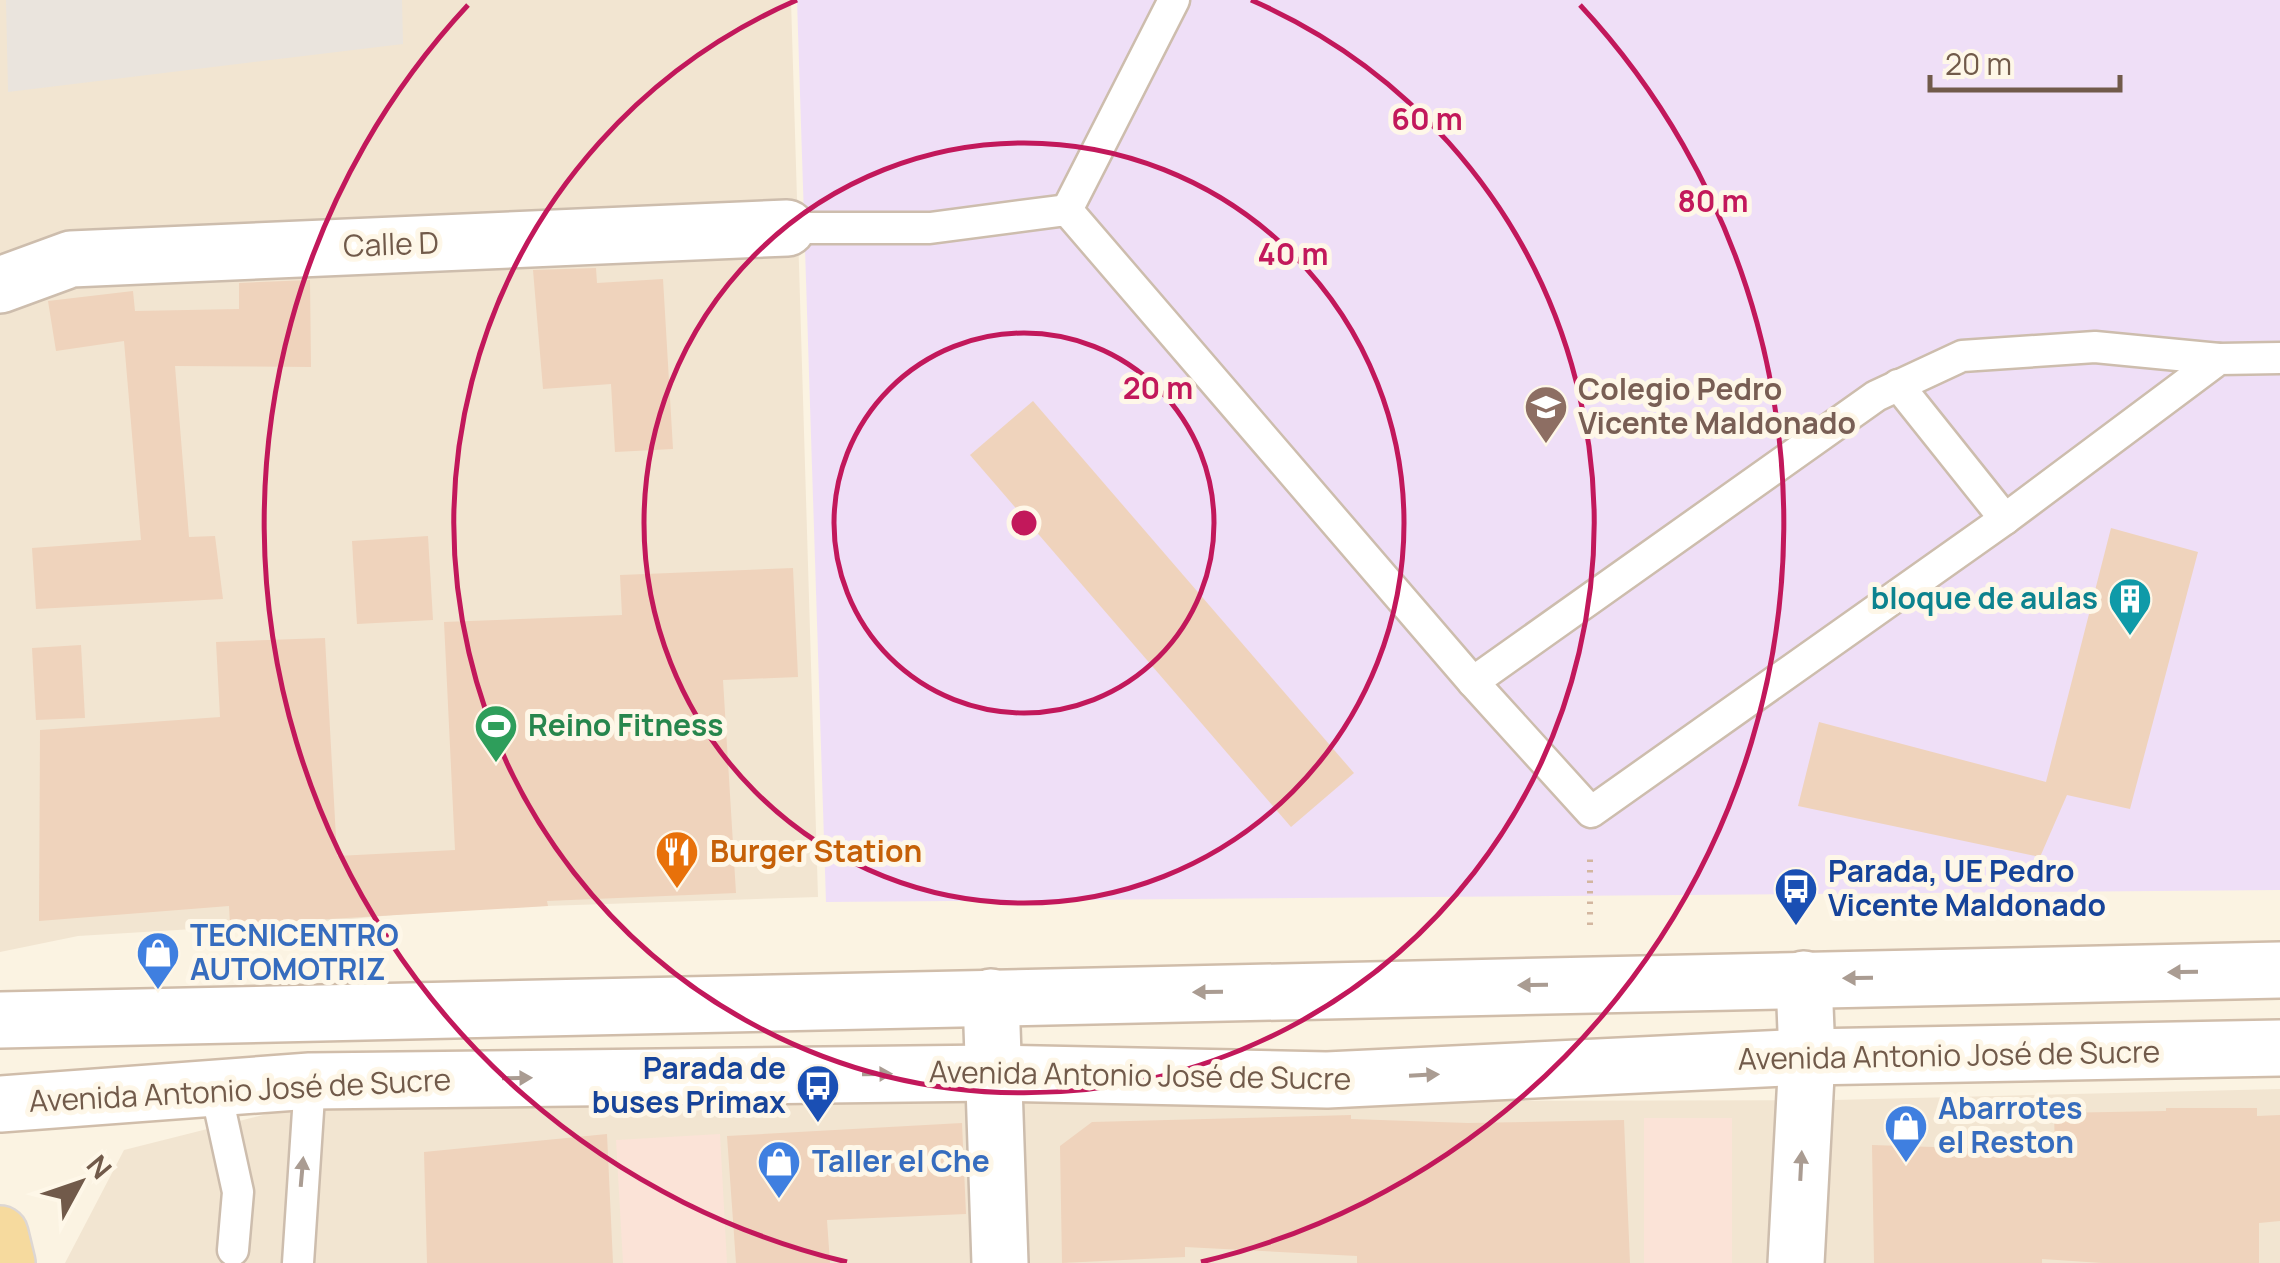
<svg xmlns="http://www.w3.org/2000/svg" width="2280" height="1263" font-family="Manrope,sans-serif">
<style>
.residential{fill:#f2e5d1}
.commercial{fill:#fbe3d7}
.industrial{fill:#eae4dd}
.education{fill:#efdff7}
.building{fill:#efd3bc}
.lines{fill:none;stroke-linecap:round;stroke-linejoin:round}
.service-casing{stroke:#cdbdad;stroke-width:35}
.minor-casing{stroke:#cdbdad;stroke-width:60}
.secondary-casing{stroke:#d0bdaa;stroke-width:60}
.primary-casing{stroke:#ddd7d4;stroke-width:60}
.path{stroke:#d3b69f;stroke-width:6;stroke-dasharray:2.5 8;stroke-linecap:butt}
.service{stroke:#fff;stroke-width:30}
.minor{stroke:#fff;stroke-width:55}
.secondary{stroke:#fff;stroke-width:55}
.primary{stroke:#f6da9e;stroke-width:55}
.oneway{fill:#aa9c92}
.ring{fill:none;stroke:#c2185b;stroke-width:5}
.labels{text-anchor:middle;stroke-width:10;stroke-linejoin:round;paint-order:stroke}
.street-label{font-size:30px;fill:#715a4a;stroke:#fef7e8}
.education-label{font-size:30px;font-weight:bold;fill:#785e54;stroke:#fef7e8;text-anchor:start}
.culture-label{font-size:30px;font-weight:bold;fill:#0d838f;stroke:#fef7e8;text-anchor:end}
.leisure-label{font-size:30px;font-weight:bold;fill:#27864d;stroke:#fef7e8;text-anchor:start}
.food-label{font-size:30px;font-weight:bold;fill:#c56008;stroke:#fef7e8;text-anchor:start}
.transit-label{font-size:30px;font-weight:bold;fill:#164399;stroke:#fef7e8;text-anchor:start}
.shop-label{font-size:30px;font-weight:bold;fill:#366cbe;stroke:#fef7e8;text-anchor:start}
.centre{fill:#c2185b;stroke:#fef7e8;stroke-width:5}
.ring-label{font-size:30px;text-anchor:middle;font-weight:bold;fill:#c2185b;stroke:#fef7e8;stroke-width:10;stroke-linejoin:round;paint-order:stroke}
</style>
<rect width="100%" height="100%" fill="#fbf3e2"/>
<g class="residential">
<path d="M0,0H791L818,897L458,909L340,920L78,936L0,952Z"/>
<path d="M2280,1089V1263H65L124,1150L307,1104L1834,1100Z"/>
</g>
<g class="commercial">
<rect x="1644" y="1118" width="88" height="145"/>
<path d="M720,1134L727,1263H623L616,1140Z"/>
</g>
<path class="industrial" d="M6,0H402L403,44L8,92Z"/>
<path class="education" d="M797,0H2280V890L826,902Z"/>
<g class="building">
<path d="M596,268L597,283L663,279L673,449L615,452L611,384L543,389L533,270Z"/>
<path d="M310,280L311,367L175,366L189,537L215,536L223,599L36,609L32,548L141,540L124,341L56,351L48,301L133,291L135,311L239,309V283Z"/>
<path d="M1033,401L1354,773L1291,827L970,455Z"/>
<path d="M2111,528L2198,552L2130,809L2067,795L2040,857L1798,806L1819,722L2046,782Z"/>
<path d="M428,536L433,620L357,624L352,541Z"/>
<path d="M793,568L798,677L723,680L736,893L547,901L548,906L230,925L229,906L39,921L40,730L220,717L216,642L325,638L337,856L455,850L444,622L622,615L620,575Z"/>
<path d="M81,645L85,718L36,720L32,648Z"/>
<path d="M2166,1108H2257V1116L2280,1115V1221L2259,1223V1263H2102L2042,1259V1263H1874L1872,1145L2055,1151L2054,1113L2166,1111Z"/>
<path d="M1351,1115V1119L1468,1123L1624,1120L1630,1263H1357V1256L1185,1247V1257L1062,1263L1060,1146L1092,1122Z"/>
<path d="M962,1123L966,1214L827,1220L830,1263H736L727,1136Z"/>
<path d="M607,1134L613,1263H427L424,1152Z"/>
</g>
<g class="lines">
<g class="service-casing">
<g id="service">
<path d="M1067,210L1174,0"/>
<path d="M787,228H930L1067,210L1473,682L1591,812L2005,519L2219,359L2280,358"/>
<path d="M1898,385L2005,519"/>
<path d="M1473,682L1876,396L1962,356L2095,347L2219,359"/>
<path d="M215,1087L238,1192L233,1250"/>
<path d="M298,1263L310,1081"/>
</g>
</g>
<g class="minor-casing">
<g id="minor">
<path d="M0,285L71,259L787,228"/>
<path d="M991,997L1000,1263"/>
<path d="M1796,1263L1807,1057L1804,979"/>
</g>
</g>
<g class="secondary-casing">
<g id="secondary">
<path d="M0,1020L2280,970"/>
<path d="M0,1104L310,1081L993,1073L1327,1080L1807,1057L2280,1048"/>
</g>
</g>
<g class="primary-casing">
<path id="primary" d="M0,1234L7,1263"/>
</g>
<path class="path" d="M1590,925V858"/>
<use href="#service" class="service"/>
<use href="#minor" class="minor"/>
<use href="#secondary" class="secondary"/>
<use href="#primary" class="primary"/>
</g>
<defs><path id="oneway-solid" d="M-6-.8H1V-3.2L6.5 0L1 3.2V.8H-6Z" transform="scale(2.5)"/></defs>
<g class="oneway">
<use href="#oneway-solid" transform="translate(2183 972) rotate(179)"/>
<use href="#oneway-solid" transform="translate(1858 978) rotate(179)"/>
<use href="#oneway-solid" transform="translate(1533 985) rotate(179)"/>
<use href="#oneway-solid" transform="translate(1208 992) rotate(179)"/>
<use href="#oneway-solid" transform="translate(877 1074) rotate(-1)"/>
<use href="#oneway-solid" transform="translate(1424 1075) rotate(-3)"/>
<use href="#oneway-solid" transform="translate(517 1078) rotate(-1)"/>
<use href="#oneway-solid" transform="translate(1801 1166) rotate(-87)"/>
<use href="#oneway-solid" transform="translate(302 1172) rotate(-85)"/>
</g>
<g class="ring">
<circle cx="1024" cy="523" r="190"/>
<circle cx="1024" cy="523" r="380"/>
<path d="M1251 0A570 570 0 1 1 797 0"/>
<path d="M847 1262A760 760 0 0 1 468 5M1580 5A760 760 0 0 1 1201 1262"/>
</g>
<defs>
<g id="university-pin" transform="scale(2.25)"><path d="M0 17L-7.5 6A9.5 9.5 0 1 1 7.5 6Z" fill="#8d6e63" stroke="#fef7e8"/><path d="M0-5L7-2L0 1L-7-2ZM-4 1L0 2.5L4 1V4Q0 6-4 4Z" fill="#fff"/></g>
<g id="building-pin" transform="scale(2.25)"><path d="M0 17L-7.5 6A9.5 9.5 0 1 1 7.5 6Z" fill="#0f9aa8" stroke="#fef7e8"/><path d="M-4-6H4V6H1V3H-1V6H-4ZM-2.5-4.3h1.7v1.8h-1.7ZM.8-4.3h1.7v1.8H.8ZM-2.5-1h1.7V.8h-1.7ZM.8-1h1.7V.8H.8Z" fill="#fff"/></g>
<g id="stadium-pin" transform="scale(2.25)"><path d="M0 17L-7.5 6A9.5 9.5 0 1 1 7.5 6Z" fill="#2e9e5b" stroke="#fef7e8"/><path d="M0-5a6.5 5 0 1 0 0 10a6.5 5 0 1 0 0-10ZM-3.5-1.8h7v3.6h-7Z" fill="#fff"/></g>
<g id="restaurant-pin" transform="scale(2.25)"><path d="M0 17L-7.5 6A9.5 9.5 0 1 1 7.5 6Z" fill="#e8710a" stroke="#fef7e8"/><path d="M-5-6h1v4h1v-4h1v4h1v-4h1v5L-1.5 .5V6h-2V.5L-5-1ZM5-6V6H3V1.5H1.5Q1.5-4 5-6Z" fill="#fff"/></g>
<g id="bus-pin" transform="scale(2.25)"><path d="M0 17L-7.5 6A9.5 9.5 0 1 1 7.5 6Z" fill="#1a4fb4" stroke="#fef7e8"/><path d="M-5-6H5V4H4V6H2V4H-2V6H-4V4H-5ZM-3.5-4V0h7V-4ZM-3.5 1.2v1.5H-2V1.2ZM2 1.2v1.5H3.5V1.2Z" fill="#fff"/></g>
<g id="shop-pin" transform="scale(2.25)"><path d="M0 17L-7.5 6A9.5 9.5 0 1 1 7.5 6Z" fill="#3f7fe0" stroke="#fef7e8"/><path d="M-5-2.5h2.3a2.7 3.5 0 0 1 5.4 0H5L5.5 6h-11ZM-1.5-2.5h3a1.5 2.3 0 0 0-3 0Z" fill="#fff"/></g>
</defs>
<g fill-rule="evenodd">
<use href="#university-pin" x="1546" y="407"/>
<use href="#building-pin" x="2130" y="599"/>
<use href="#stadium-pin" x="496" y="726"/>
<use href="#restaurant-pin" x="677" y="852"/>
<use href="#bus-pin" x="1796" y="889"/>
<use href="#shop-pin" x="158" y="953"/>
<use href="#bus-pin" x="818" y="1086"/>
<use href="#shop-pin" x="1906" y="1126"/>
<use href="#shop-pin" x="779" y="1162"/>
</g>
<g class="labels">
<g class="street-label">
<text transform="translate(391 245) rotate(-2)" y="10">Calle D</text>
<text transform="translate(1949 1056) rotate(-1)" y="10">Avenida Antonio José de Sucre</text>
<text transform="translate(1140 1076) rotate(1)" y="10">Avenida Antonio José de Sucre</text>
<text transform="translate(240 1091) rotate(-3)" y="10">Avenida Antonio José de Sucre</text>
</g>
<g class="education-label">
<text x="1578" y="400">Colegio Pedro<tspan x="1578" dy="34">Vicente Maldonado</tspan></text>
</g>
<g class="culture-label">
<text x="2098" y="609">bloque de aulas</text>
</g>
<g class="leisure-label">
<text x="528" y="736">Reino Fitness</text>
</g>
<g class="food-label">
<text x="710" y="862">Burger Station</text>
</g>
<g class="transit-label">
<text x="1828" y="882">Parada, UE Pedro<tspan x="1828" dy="34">Vicente Maldonado</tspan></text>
<text x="786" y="1079" text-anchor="end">Parada de<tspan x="786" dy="34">buses Primax</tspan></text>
</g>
<g class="shop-label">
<text x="190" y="946">TECNICENTRO<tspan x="190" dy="34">AUTOMOTRIZ</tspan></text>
<text x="1938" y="1119">Abarrotes<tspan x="1938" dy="34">el Reston</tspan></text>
<text x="812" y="1172">Taller el Che</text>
</g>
</g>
<circle cx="1024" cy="523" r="15" class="centre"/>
<g class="ring-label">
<text x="1427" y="130">60 m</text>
<text x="1713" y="212">80 m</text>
<text x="1293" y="265">40 m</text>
<text x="1158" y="399">20 m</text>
</g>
<g transform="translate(80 1183) rotate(50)" stroke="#fef7e8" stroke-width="8" paint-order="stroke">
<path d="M0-8L18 38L0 25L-18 38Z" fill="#715a4a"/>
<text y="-15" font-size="28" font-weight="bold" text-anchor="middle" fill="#715a4a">N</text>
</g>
<path d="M1930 75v15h190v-15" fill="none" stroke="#715a4a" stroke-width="5"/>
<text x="1945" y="75" font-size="30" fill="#715a4a" stroke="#fef7e8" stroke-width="8" paint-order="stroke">20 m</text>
</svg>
